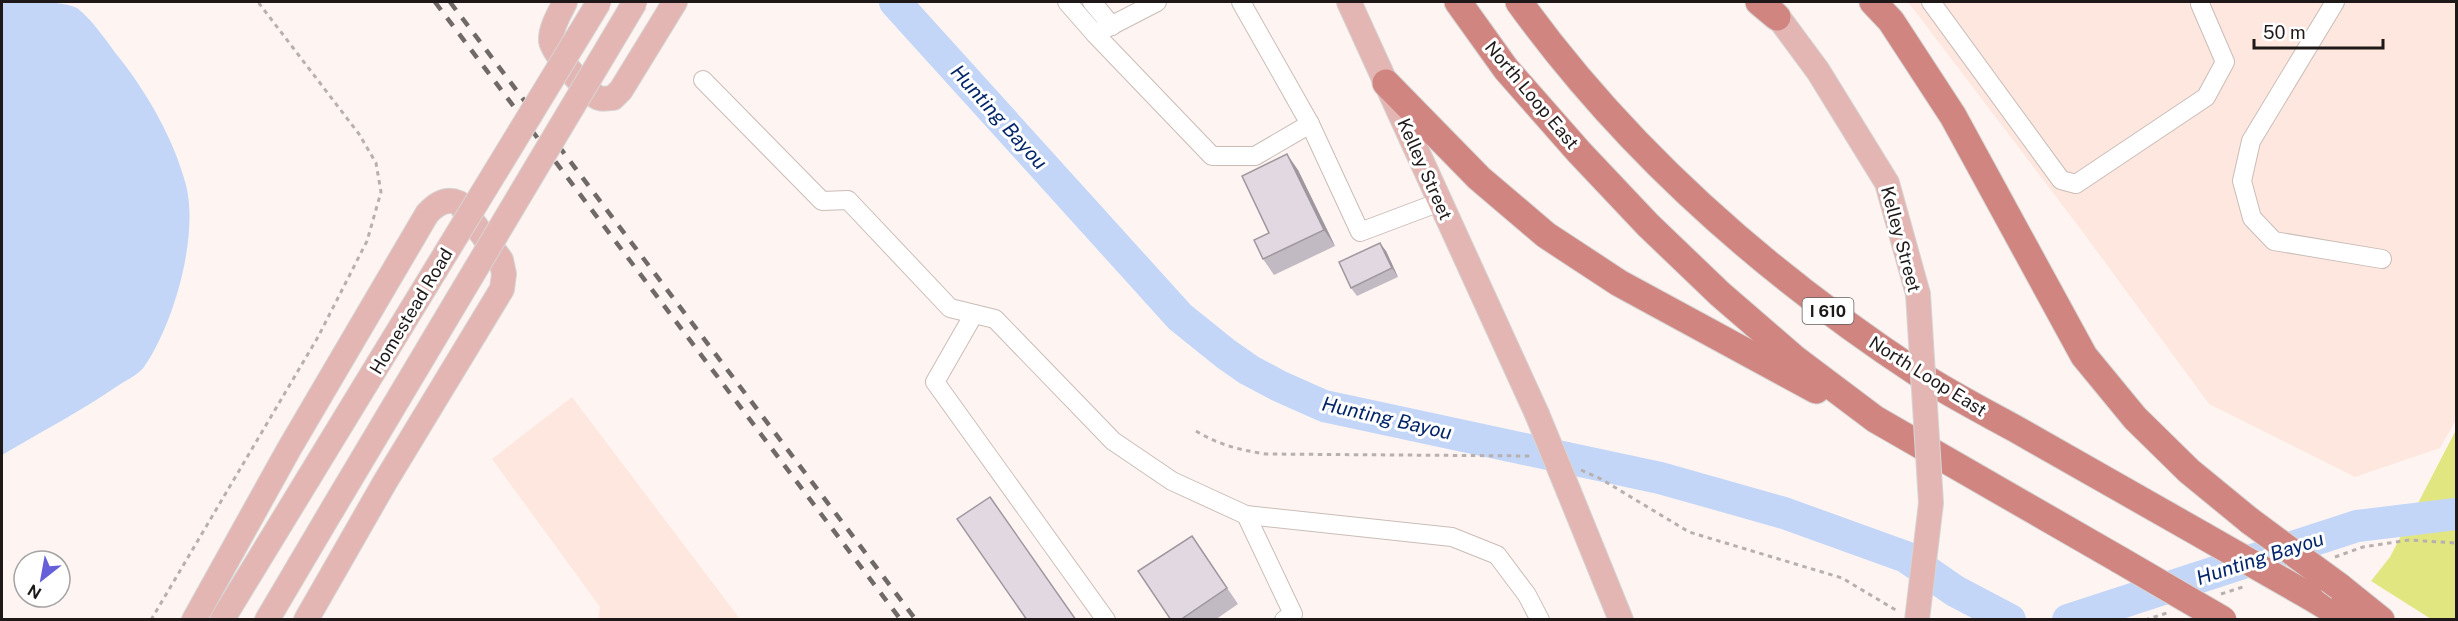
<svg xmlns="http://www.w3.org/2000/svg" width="2458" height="621" font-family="'Public Sans',sans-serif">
	<rect width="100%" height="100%" fill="#fef5f2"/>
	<g fill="#fee7df">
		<polygon points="1908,2 2456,2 2456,420 2440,448 2355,477 2209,404 2082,231"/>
		<polygon points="572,397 740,619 598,619 600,607 492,459"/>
	</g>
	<polygon fill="#e2e681" points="2456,430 2456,619 2431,619 2371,581 2390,557"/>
	<path fill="#c3d6f8" d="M2,2C22,2 61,0 77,8C93,20 109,45 121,60C149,96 174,140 186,185C199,236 174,324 144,367C139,374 127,380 119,385C81,411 41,432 2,455Z"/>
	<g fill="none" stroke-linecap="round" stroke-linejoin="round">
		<g stroke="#c3d6f8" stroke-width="32">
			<polyline points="895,2 1180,317 1226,354 1249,370 1279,386 1324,406 1660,478 1784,513 1906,557 1955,591 2010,620"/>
			<polyline points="2068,620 2357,526 2456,514"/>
		</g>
		<defs>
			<g id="minor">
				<polyline points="1067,2 1095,34 1212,156 1255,156 1310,124 1241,2"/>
				<polyline points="1092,2 1112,26"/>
				<polyline points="1931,2 2061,180 2076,184 2206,97 2225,62 2200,4 2201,2"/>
				<polyline points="2335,2 2251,141 2242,181 2252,218 2274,241 2382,259"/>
				<polyline points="1095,34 1157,2"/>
				<polyline points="703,80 822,201 848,200 950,308 995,319 1113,441 1172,481 1246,515 1452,537 1497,555 1527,595 1540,620"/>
				<polyline points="1310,124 1360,232 1440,202"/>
				<polyline points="974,314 935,382 1106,620"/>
				<polyline points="1246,515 1293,614 1284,620"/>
			</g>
			<g id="major">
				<path d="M565,2C560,13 550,28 551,41C553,53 588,94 599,98C603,100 608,98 613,98L621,90L675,2"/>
				<polyline points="1349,2 1537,414"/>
				<polyline points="1767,2 1818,71 1887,183 1918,294"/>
				<polyline points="1569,492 1621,620"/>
				<path d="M194,620L289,449L427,214C435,205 446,197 459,203L501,260L504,274L502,289L385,482L306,620"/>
				<polyline points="222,620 308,479"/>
				<polyline points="267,620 332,510"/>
			</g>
			<g id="highway">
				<polyline points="1458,2 1506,69 1579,152 1648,225 1720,294 1794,358 1875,419 2120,560"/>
				<path d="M1519,2C1626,150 1767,274 1919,374C1950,394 1983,411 2014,428C2077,464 2141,500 2204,536"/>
				<polyline points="1759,2 1777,17"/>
				<polyline points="1873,2 1891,21 1953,116 2084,356 2135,418 2189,471 2250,521"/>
				<polyline points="1386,83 1479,178 1546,235 1619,283 1816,390"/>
				<polyline points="2340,587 2381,620"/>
				<polyline points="2309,596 2349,620"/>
			</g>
		</defs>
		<use href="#minor" stroke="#cabcb7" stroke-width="20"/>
		<use href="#major" stroke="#d6d6d5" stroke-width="26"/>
		<use href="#highway" stroke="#d6d6d5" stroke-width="29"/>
		<g stroke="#b8b0ae" stroke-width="3" stroke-dasharray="4.5 4.5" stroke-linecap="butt">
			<path d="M1196,431C1219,445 1240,450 1266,454L1532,456"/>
			<polyline points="1581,470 1601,479 1689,532 1842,578 1899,612"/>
			<polyline points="2335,557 2363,547 2409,540 2456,543"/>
			<polyline points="2221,594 2246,586"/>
			<polyline points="151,620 318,337 367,241 381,192 376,163 359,134 258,2"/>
			<polyline points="2145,620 2167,613"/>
		</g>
		<use href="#minor" stroke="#fff" stroke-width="18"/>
		<use href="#major" stroke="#e3b6b3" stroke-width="24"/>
		<use href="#highway" stroke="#d08580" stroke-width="27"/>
		<g stroke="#6f6967" stroke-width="4.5" stroke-dasharray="10 10" stroke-linecap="butt">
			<polyline points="435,2 901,620"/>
			<polyline points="450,2 916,620"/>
		</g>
		<defs>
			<g id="major-bridge">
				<polyline points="1537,414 1569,492"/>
				<polyline points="308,479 599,2"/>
				<polyline points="332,510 635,2"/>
				<polyline points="1917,620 1931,503 1918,294"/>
			</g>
			<g id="highway-bridge">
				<polyline points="2250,521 2340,587"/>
				<polyline points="2204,536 2309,596"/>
				<polyline points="2120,560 2223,620"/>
			</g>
		</defs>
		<use href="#major-bridge" stroke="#d6d6d5" stroke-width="26" stroke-linecap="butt"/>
		<use href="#highway-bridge" stroke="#d6d6d5" stroke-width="29" stroke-linecap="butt"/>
		<use href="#major-bridge" stroke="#e3b6b3" stroke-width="24"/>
		<use href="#highway-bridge" stroke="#d08580" stroke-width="27"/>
	</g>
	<g fill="#c2bac2">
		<polygon points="1298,170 1335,246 1274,275 1263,259 1269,233"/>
		<polygon points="1386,251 1398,277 1357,296 1351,288"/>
		<polygon points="1192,536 1238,604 1215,620 1171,620"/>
	</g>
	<g fill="#9e979e">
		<polygon points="1287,154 1298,170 1335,246 1324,230"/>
		<polygon points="1380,243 1386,251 1398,277 1392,268"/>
	</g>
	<g fill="#e2d8e2" stroke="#9e979e" stroke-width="1.5">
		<polygon points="1287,154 1324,230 1263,259 1254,240 1269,233 1242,176"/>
		<polygon points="1380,243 1392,268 1351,288 1339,262"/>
		<polygon points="990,497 1076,620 1027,620 957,519"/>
		<polygon points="1192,536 1227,588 1180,620 1171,620 1138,571"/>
	</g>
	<g text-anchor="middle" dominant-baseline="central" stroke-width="6" stroke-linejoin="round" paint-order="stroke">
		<rect fill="#fff" stroke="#625e5d" stroke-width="1.5" x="1802.5" y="298" width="51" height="26" rx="4.5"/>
		<g font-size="16" font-weight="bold" fill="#1e1918">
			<text x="1828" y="311">I 610</text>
		</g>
		<g font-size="18" fill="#1e1918" stroke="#fff">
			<text transform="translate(1532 95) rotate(50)">North Loop East</text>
			<text transform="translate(1425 169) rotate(66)">Kelley Street</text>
			<text transform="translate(1901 239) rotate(75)">Kelley Street</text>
			<text transform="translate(411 311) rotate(-59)">Homestead Road</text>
			<text transform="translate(1928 376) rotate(32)">North Loop East</text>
		</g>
		<g font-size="20" font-style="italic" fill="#03256a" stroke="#fff">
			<text transform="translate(999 117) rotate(48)">Hunting Bayou</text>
			<text transform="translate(1387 418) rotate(13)">Hunting Bayou</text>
			<text transform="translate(2260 558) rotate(-18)">Hunting Bayou</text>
		</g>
	</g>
	<rect width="2458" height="621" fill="none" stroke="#1e1918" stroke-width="6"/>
	<g transform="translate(42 579) rotate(211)"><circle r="28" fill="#ffffff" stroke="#a5a3a3" stroke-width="1.5"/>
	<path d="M0-4.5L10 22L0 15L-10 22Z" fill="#6560d9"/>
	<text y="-9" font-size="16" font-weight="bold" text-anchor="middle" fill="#1e1918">N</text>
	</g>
	<path d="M2254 39v9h129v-9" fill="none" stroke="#1e1918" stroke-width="3"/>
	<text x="2263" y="39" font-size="18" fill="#1e1918" stroke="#ffffff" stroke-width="4.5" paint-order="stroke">50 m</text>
</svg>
